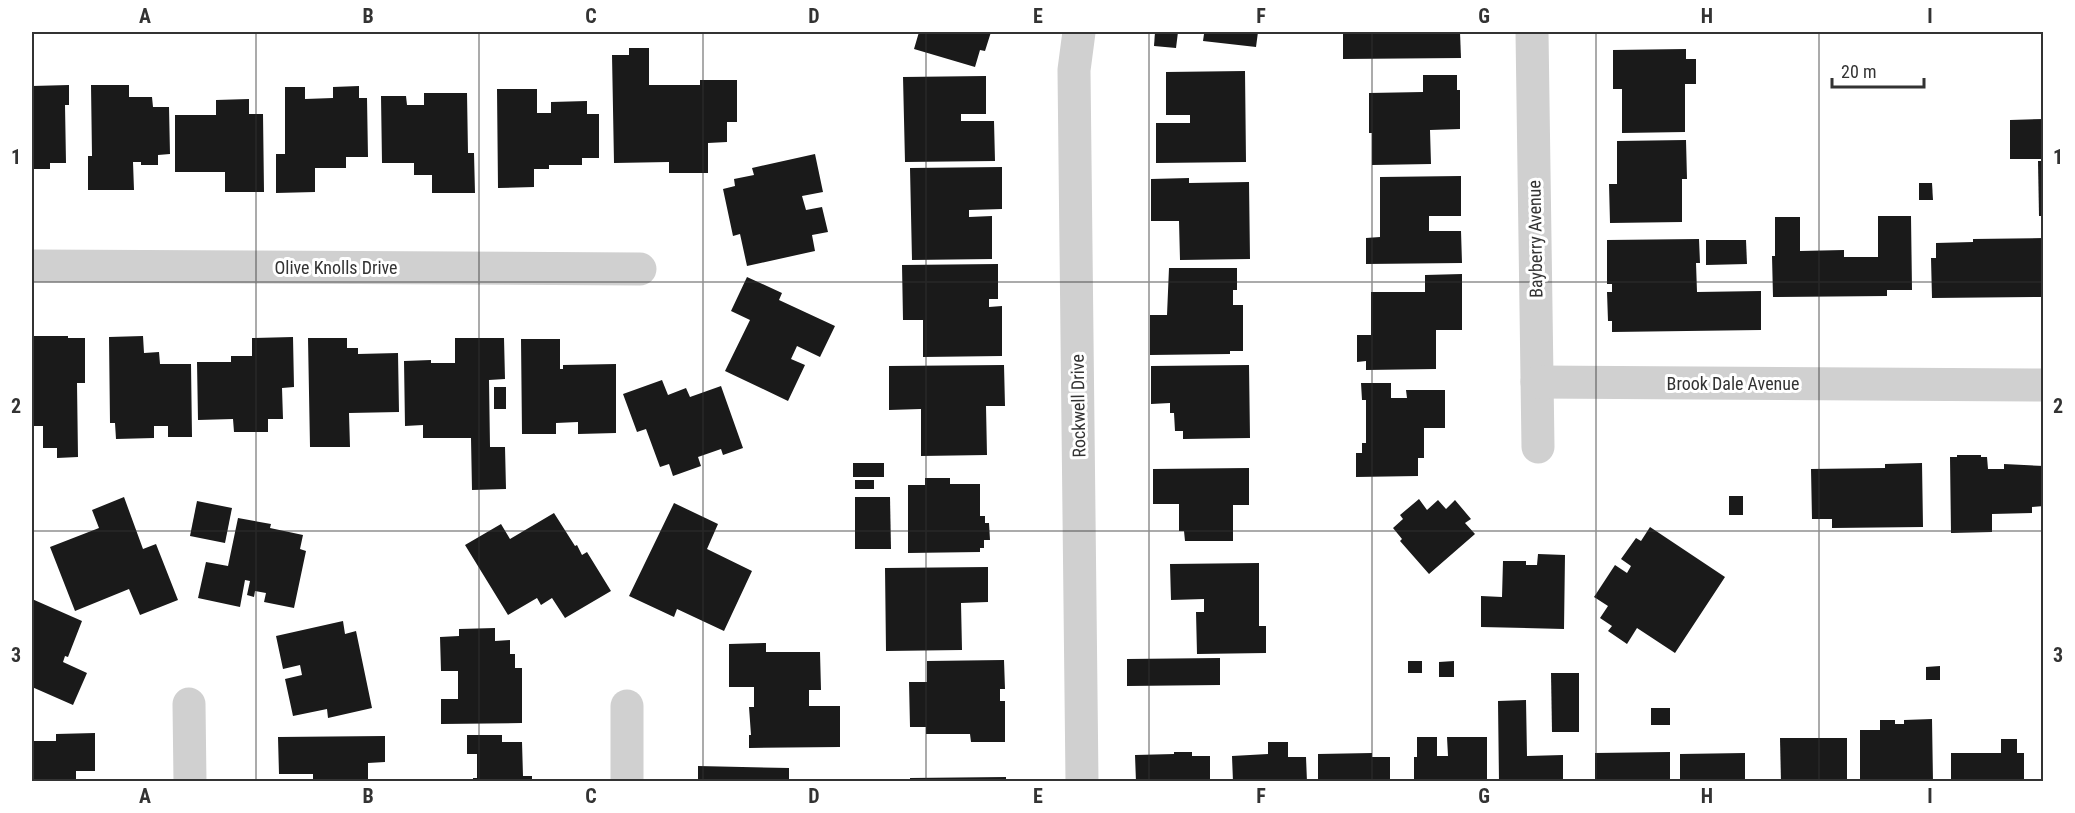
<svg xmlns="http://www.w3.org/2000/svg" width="2075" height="813" font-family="'Roboto Condensed',sans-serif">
	<rect width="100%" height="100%" fill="#fff"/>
	<g fill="#1a1a1a">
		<polygon points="919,32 991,32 985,51 980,50 975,67 914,49"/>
		<polygon points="1155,32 1178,32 1176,48 1154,46"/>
		<polygon points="1195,32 1258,32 1256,47 1203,41 1204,34 1195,33"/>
		<polygon points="1343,32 1460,32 1461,58 1343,59"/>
		<polygon points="629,48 649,48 649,85 700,85 700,80 737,80 737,122 727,122 727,142 708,143 708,173 669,173 669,162 614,163 612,55 629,55"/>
		<polygon points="1686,49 1686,59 1696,59 1696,84 1685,84 1685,132 1622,133 1622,89 1613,89 1613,50"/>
		<polygon points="1245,71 1246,162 1156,163 1156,123 1190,123 1190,115 1166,115 1166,72"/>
		<polygon points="1423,75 1457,75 1457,90 1460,90 1460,129 1430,130 1431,164 1372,165 1372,133 1369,133 1369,93 1423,92"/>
		<polygon points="986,76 986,114 961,114 961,121 994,121 995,161 905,162 903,77"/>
		<polygon points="69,85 69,105 65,105 66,163 50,163 50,169 32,169 32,86"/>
		<polygon points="91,85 129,85 129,97 152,97 153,107 169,107 170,154 158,155 158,165 141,165 141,162 133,162 134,190 88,190 88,156 92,156"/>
		<polygon points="359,86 359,98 367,98 368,157 346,157 346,168 315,168 315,192 276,193 276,154 285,154 285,87 305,87 305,99 333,98 333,87"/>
		<polygon points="497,89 537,89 537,113 551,113 551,102 587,101 587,114 599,114 599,158 582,158 582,165 549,165 549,169 534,169 534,187 498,188"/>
		<polygon points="424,93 467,93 468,153 474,153 475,193 432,193 432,175 414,175 414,163 382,163 381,96 406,96 407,105 424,105"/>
		<polygon points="249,99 249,114 263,114 264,192 225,192 225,172 175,172 175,115 216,115 216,100"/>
		<polygon points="2044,119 2044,159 2010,159 2010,120"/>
		<polygon points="1686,140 1687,179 1682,179 1682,222 1610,223 1609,184 1617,184 1617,141"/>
		<polygon points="815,154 823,192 802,196 806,210 822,207 828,232 812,235 815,251 747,266 740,234 733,236 723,189 735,186 734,179 754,175 752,168"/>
		<polygon points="2038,161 2044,161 2044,216 2039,216"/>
		<polygon points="1002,167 1002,209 969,210 969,217 992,216 992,259 912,260 910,168"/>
		<polygon points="1461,176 1461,216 1429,216 1429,231 1461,231 1462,263 1366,264 1366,238 1380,237 1380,177"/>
		<polygon points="1189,178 1189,183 1249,182 1250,259 1180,260 1179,221 1151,221 1151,179"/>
		<polygon points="1919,183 1932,183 1933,200 1919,200"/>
		<polygon points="1878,216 1911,216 1912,290 1887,290 1887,296 1773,297 1772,256 1775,256 1775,217 1800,217 1800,251 1844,250 1844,257 1878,257"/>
		<polygon points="2044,238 2044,297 1932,298 1931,258 1936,258 1936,243 1973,242 1973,239"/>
		<polygon points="1699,239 1700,263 1696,263 1697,292 1761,291 1761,330 1612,332 1612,321 1608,321 1607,292 1612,292 1612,284 1607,284 1607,240"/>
		<polygon points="1706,240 1746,240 1747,264 1706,265"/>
		<polygon points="998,264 998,299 989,299 989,307 1002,306 1002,356 923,357 923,320 903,320 902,265"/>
		<polygon points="1169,268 1237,268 1237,290 1233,290 1233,305 1243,305 1243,351 1230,351 1230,354 1150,355 1150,315 1167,315"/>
		<polygon points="1462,274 1462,330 1436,330 1436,369 1366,370 1366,361 1357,362 1357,335 1371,335 1371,292 1425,292 1425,275"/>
		<polygon points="747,277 782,293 779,300 835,326 820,357 797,346 791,359 805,365 788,401 725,371 750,320 731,311"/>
		<polygon points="32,336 68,336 68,338 85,338 85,383 77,383 78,457 57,458 57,448 43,448 43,426 32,426"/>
		<polygon points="143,336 144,353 159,352 160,364 191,364 192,437 168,437 168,426 154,426 154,438 116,439 115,423 110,423 109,337"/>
		<polygon points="293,337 294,387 282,388 283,419 268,419 268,432 234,432 233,419 198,420 197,362 231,362 231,356 252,356 252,338"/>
		<polygon points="308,338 347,338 347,348 358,348 358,354 398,353 399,412 349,413 350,447 310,447"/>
		<polygon points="455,338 504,338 505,379 489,380 490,447 505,447 506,489 472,490 471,438 423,438 423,425 405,426 404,361 431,360 431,363 455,363"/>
		<polygon points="521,339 560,339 560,369 563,369 563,365 616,364 616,433 578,434 578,422 556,423 556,434 522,434"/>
		<polygon points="1004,365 1005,406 986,406 987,455 921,456 921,409 889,410 889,366"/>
		<polygon points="1249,365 1250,438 1183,439 1183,431 1175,431 1174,413 1170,413 1170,403 1151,404 1151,366"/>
		<polygon points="662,380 668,395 686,388 690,397 721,386 743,448 723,455 721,449 698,457 701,466 673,476 669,464 660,467 646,429 637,432 623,394"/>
		<polygon points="1361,383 1391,383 1391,398 1407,398 1406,390 1445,390 1445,428 1424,428 1424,458 1418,458 1418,476 1356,477 1356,453 1362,453 1362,443 1366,443 1366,400 1362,400"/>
		<rect x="494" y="387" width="12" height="22"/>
		<polygon points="1957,455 1981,455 1981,457 1987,457 1988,469 2004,469 2004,464 2044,466 2044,506 2032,507 2032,513 1992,514 1992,532 1951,533 1950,457 1957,457"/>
		<rect x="853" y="463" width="31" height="14"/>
		<polygon points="1922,463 1923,527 1832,528 1832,519 1812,519 1811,469 1885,468 1885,464"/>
		<polygon points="1249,468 1249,505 1233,505 1233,541 1185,541 1184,531 1179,531 1179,504 1153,504 1153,469"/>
		<polygon points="925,478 950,478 950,484 980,484 980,516 985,516 985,523 989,523 990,540 984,540 984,548 980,548 980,552 908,553 908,485 925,485"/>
		<rect x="855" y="480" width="19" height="9"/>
		<rect x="1729" y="496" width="14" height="19"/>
		<polygon points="124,497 143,549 156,544 178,600 140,615 129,589 75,611 50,547 99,528 92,510"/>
		<polygon points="855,497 890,497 891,549 855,549"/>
		<polygon points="1419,499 1427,510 1438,500 1446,509 1455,500 1471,519 1465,523 1475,534 1429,574 1400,541 1402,539 1393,528 1403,519 1400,515"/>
		<polygon points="197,501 232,508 225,543 190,536"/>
		<polygon points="674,503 718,524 707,549 752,571 724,631 677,609 674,617 629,596"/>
		<polygon points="554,513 575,546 577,545 582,555 587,552 611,591 565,618 552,598 541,605 537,598 508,615 465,545 501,524 510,539"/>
		<polygon points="238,518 271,524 270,528 303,535 300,549 306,551 294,608 264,602 266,593 255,591 254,597 247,595 250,581 245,580 240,607 198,598 206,562 228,566"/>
		<polygon points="1650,527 1725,577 1675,653 1637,628 1627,644 1608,631 1612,626 1600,618 1608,606 1594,597 1615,565 1627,573 1631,566 1621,559 1636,538 1641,541"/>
		<polygon points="1538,554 1565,555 1564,629 1481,627 1481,596 1502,597 1503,561 1526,561 1526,565 1537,565"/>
		<polygon points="1259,563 1259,626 1266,626 1266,653 1197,654 1196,612 1204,612 1204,599 1171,600 1170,564"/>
		<polygon points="988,567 988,602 961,603 962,650 886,651 885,568"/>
		<polygon points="32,599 82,621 68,657 65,656 63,662 87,673 73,705 32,687"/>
		<polygon points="343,621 345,634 356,631 372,708 328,718 327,709 293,716 285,679 302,675 300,665 283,669 276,636"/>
		<polygon points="495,628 495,641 510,640 510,654 515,654 515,668 522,668 522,723 441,724 441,699 458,699 458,671 441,671 440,637 459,636 459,629"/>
		<polygon points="766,643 766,652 820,652 821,690 809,690 809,706 840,706 840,747 749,748 749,735 751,735 749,707 754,707 754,687 729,687 729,644"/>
		<polygon points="1220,658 1220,685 1127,686 1127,659"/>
		<polygon points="1004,660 1005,689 1000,689 1000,701 1005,701 1005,742 971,742 970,734 926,734 926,727 910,727 909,682 927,682 927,661"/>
		<rect x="1408" y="661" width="14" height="12"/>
		<polygon points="1454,661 1454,677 1439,677 1439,662"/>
		<polygon points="1940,666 1940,680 1926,680 1926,667"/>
		<polygon points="1551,673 1579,673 1579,732 1552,732"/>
		<polygon points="1526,700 1527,756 1563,755 1563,782 1499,782 1498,701"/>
		<rect x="1651" y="708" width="19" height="17"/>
		<polygon points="1932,719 1933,782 1860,782 1860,730 1880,730 1880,720 1895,720 1895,724 1904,724 1904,720"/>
		<polygon points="95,733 95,771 76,771 76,782 32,782 32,741 56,741 56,734"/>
		<polygon points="467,735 502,735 502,742 522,742 523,776 532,776 532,782 473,782 473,778 477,778 477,754 467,754"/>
		<polygon points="385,736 385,762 368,763 368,782 313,782 313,774 279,774 278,737"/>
		<polygon points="1417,737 1437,737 1437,756 1448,756 1447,737 1487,737 1487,782 1414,782 1414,757 1417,757"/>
		<polygon points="1780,738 1847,738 1847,782 1781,782"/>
		<polygon points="2001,739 2017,739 2017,753 2024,753 2024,782 1951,782 1951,753 2001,753"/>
		<polygon points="1268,742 1288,742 1288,757 1306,757 1307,782 1233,782 1232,756 1268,754"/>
		<polygon points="1174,752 1192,752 1192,756 1210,756 1210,782 1136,782 1135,755 1174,754"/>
		<polygon points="1670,752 1670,782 1595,782 1595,753"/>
		<polygon points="1372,753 1372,757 1390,757 1390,782 1318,782 1318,754"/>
		<polygon points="1745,753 1745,782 1680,782 1680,754"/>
		<polygon points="698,766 789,768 789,782 698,782"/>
		<polygon points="1006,777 1006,782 910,782 910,778"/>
	</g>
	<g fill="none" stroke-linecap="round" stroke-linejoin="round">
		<g stroke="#d0d0d0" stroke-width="33">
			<polyline points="1079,32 1074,70 1082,782"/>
			<polyline points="1532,32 1538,447"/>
			<polyline points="32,266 640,269"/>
			<polyline points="1537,382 2044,385"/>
			<polyline points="189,704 190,782"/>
			<polyline points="627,706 627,782"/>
		</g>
	</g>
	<path fill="none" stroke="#333" stroke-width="1.5" stroke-opacity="0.55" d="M256,32V782M479,32V782M703,32V782M926,32V782M1149,32V782M1372,32V782M1596,32V782M1819,32V782M32,282H2044M32,531H2044"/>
	<g text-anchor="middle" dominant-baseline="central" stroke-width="6" stroke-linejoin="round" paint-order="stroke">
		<g font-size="18" fill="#333" stroke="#fff">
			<text transform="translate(1535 239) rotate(-91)">Bayberry Avenue</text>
			<text x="336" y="267">Olive Knolls Drive</text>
			<text x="1733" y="383">Brook Dale Avenue</text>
			<text transform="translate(1078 406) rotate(-91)">Rockwell Drive</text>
		</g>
	</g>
	<rect width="2075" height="813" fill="none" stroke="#ffffff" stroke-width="66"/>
	<path d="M1832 78v9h92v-9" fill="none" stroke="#333333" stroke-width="3"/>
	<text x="1841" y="78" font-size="18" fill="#333333" stroke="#ffffff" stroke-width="4.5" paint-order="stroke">20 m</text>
	<rect x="33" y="33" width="2009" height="747" fill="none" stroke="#333" stroke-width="2"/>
	<g font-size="20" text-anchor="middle" font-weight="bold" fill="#333">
		<text x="145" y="23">A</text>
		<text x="368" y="23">B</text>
		<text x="591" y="23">C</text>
		<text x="814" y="23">D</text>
		<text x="1038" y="23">E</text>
		<text x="1261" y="23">F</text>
		<text x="1484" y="23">G</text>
		<text x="1707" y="23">H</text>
		<text x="1930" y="23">I</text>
		<text x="16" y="164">1</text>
		<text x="2058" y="164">1</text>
		<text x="16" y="413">2</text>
		<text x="2058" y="413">2</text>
		<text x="16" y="662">3</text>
		<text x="2058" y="662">3</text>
		<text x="145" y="803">A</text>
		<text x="368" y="803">B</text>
		<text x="591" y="803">C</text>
		<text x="814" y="803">D</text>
		<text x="1038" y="803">E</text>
		<text x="1261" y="803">F</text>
		<text x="1484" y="803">G</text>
		<text x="1707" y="803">H</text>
		<text x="1930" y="803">I</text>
	</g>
</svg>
